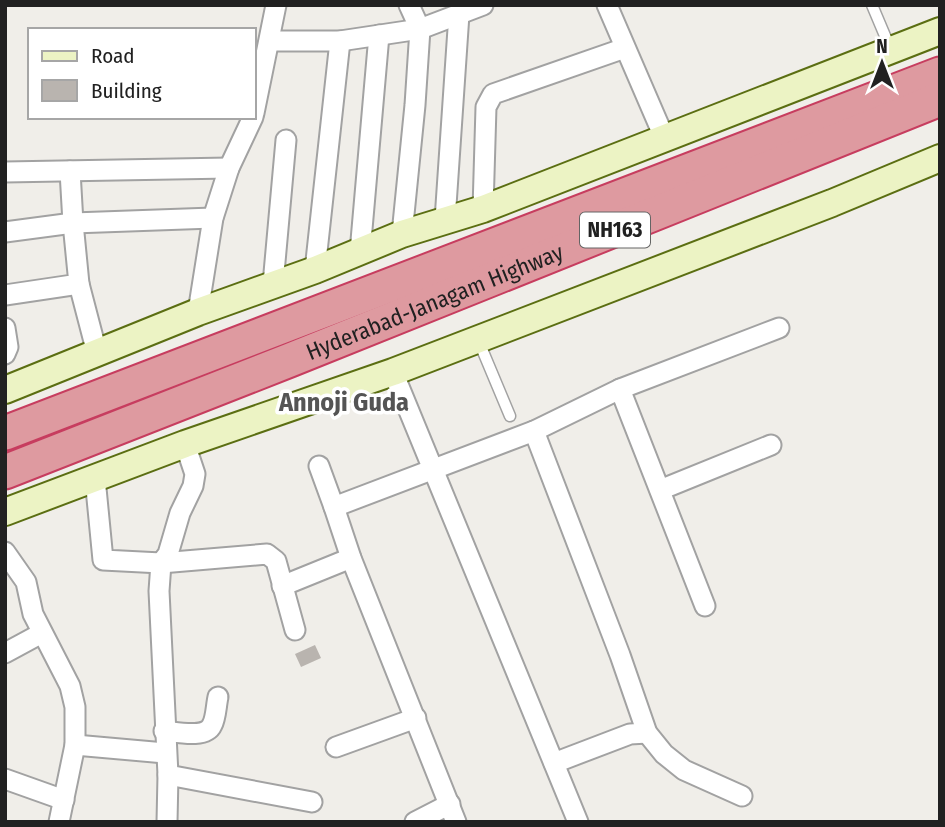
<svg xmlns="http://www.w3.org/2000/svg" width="945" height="827" font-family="'Fira Sans Condensed',sans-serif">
	<rect width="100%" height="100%" fill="#f0eee9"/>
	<polygon fill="#b9b4af" points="315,645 321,658 301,667 295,654"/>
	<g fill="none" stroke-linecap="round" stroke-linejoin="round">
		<defs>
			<g id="lane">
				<polyline points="872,5 891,50"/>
				<polyline points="479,342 510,416"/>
			</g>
			<g id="street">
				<polyline points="607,5 664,137"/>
				<polyline points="270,41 340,41 420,29 483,5"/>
				<polyline points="254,113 276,5"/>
				<polyline points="5,172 229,168"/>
				<polyline points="483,209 486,107 493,94 625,48"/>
				<polyline points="445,220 459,14"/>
				<polyline points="5,232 73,223 213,218"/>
				<polyline points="402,234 415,105 420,29 409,5"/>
				<polyline points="360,252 379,35"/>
				<polyline points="315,270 340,41"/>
				<polyline points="79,284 97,353"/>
				<polyline points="273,284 286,140"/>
				<polyline points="5,295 79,284 73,223 70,171"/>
				<polyline points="198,312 213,218 229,168 253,117"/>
				<polyline points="5,328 8,347 5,354"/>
				<polyline points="393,372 578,822"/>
				<polyline points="620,389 705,606"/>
				<polyline points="534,431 620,655 647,733 664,754 684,770 742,796"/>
				<polyline points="319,466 334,507"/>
				<polyline points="95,478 103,560 161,563 267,554 276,561 295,630"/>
				<polyline points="660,490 771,445"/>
				<polyline points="5,552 26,582 33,614 70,686 75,707 75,745 59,822"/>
				<polyline points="282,586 351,558"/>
				<polyline points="5,653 42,633"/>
				<path d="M164,731C176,732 206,739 212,725C216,718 216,706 218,697"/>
				<polyline points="75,745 165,753"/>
				<polyline points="336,747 416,718"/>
				<polyline points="554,763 630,734 647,733"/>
				<polyline points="168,775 312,802"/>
				<polyline points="5,779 64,800"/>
				<polyline points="167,822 168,775 159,591 161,563 168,554 180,513 193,486 195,474 185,444"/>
				<polyline points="415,822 450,804"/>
				<polyline points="456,822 351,558 334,507 534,431 620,389 779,328"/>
			</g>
			<g id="secondary">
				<polyline points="5,390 198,312 315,270 402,234 483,209 940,31"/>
				<polyline points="5,512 185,444 393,372 832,203 940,158"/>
			</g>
			<g id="highway">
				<polyline points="5,433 940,74"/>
				<path id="s1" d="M5,472L290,360L940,99"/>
			</g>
		</defs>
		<use href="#lane" stroke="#a2a2a2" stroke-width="13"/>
		<use href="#street" stroke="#a2a2a2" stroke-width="23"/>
		<use href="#secondary" stroke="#5b6e12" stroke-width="30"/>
		<use href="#highway" stroke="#c73d5f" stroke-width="37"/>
		<use href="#lane" stroke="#fff" stroke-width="10"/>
		<use href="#street" stroke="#fff" stroke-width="19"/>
		<use href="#secondary" stroke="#ecf3c4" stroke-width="26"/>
		<use href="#highway" stroke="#de9aa0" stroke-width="33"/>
	</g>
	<g text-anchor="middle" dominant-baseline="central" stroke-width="7" stroke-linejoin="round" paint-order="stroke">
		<rect fill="#fff" stroke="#646464" stroke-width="2" x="580" y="212.5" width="70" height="35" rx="5"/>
		<g font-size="21" font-weight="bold" fill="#212121">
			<text x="615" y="230">NH163</text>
		</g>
		<g font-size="23" fill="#212121" stroke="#fff">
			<text stroke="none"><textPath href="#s1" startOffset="462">Hyderabad-Janagam Highway</textPath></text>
		</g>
		<g font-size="26" font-weight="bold" fill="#545454" stroke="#fff">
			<text x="344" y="402">Annoji Guda</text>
		</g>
	</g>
	<rect width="945" height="827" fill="none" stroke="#212121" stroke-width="14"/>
	<rect x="28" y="28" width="228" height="91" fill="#ffffff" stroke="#a6a6a6" stroke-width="2"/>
	<rect x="42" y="51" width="35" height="10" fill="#ecf3c4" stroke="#a6a6a6" stroke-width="2"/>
	<text x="91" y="63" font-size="21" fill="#212121">Road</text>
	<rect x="42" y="80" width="35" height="21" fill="#b9b4af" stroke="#a6a6a6" stroke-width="2"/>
	<text x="91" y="98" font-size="21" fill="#212121">Building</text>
	<g transform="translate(882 63)" stroke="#ffffff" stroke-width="5" paint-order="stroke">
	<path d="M0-5L12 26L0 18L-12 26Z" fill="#212121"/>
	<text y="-10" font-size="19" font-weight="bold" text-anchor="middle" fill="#212121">N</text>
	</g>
</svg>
